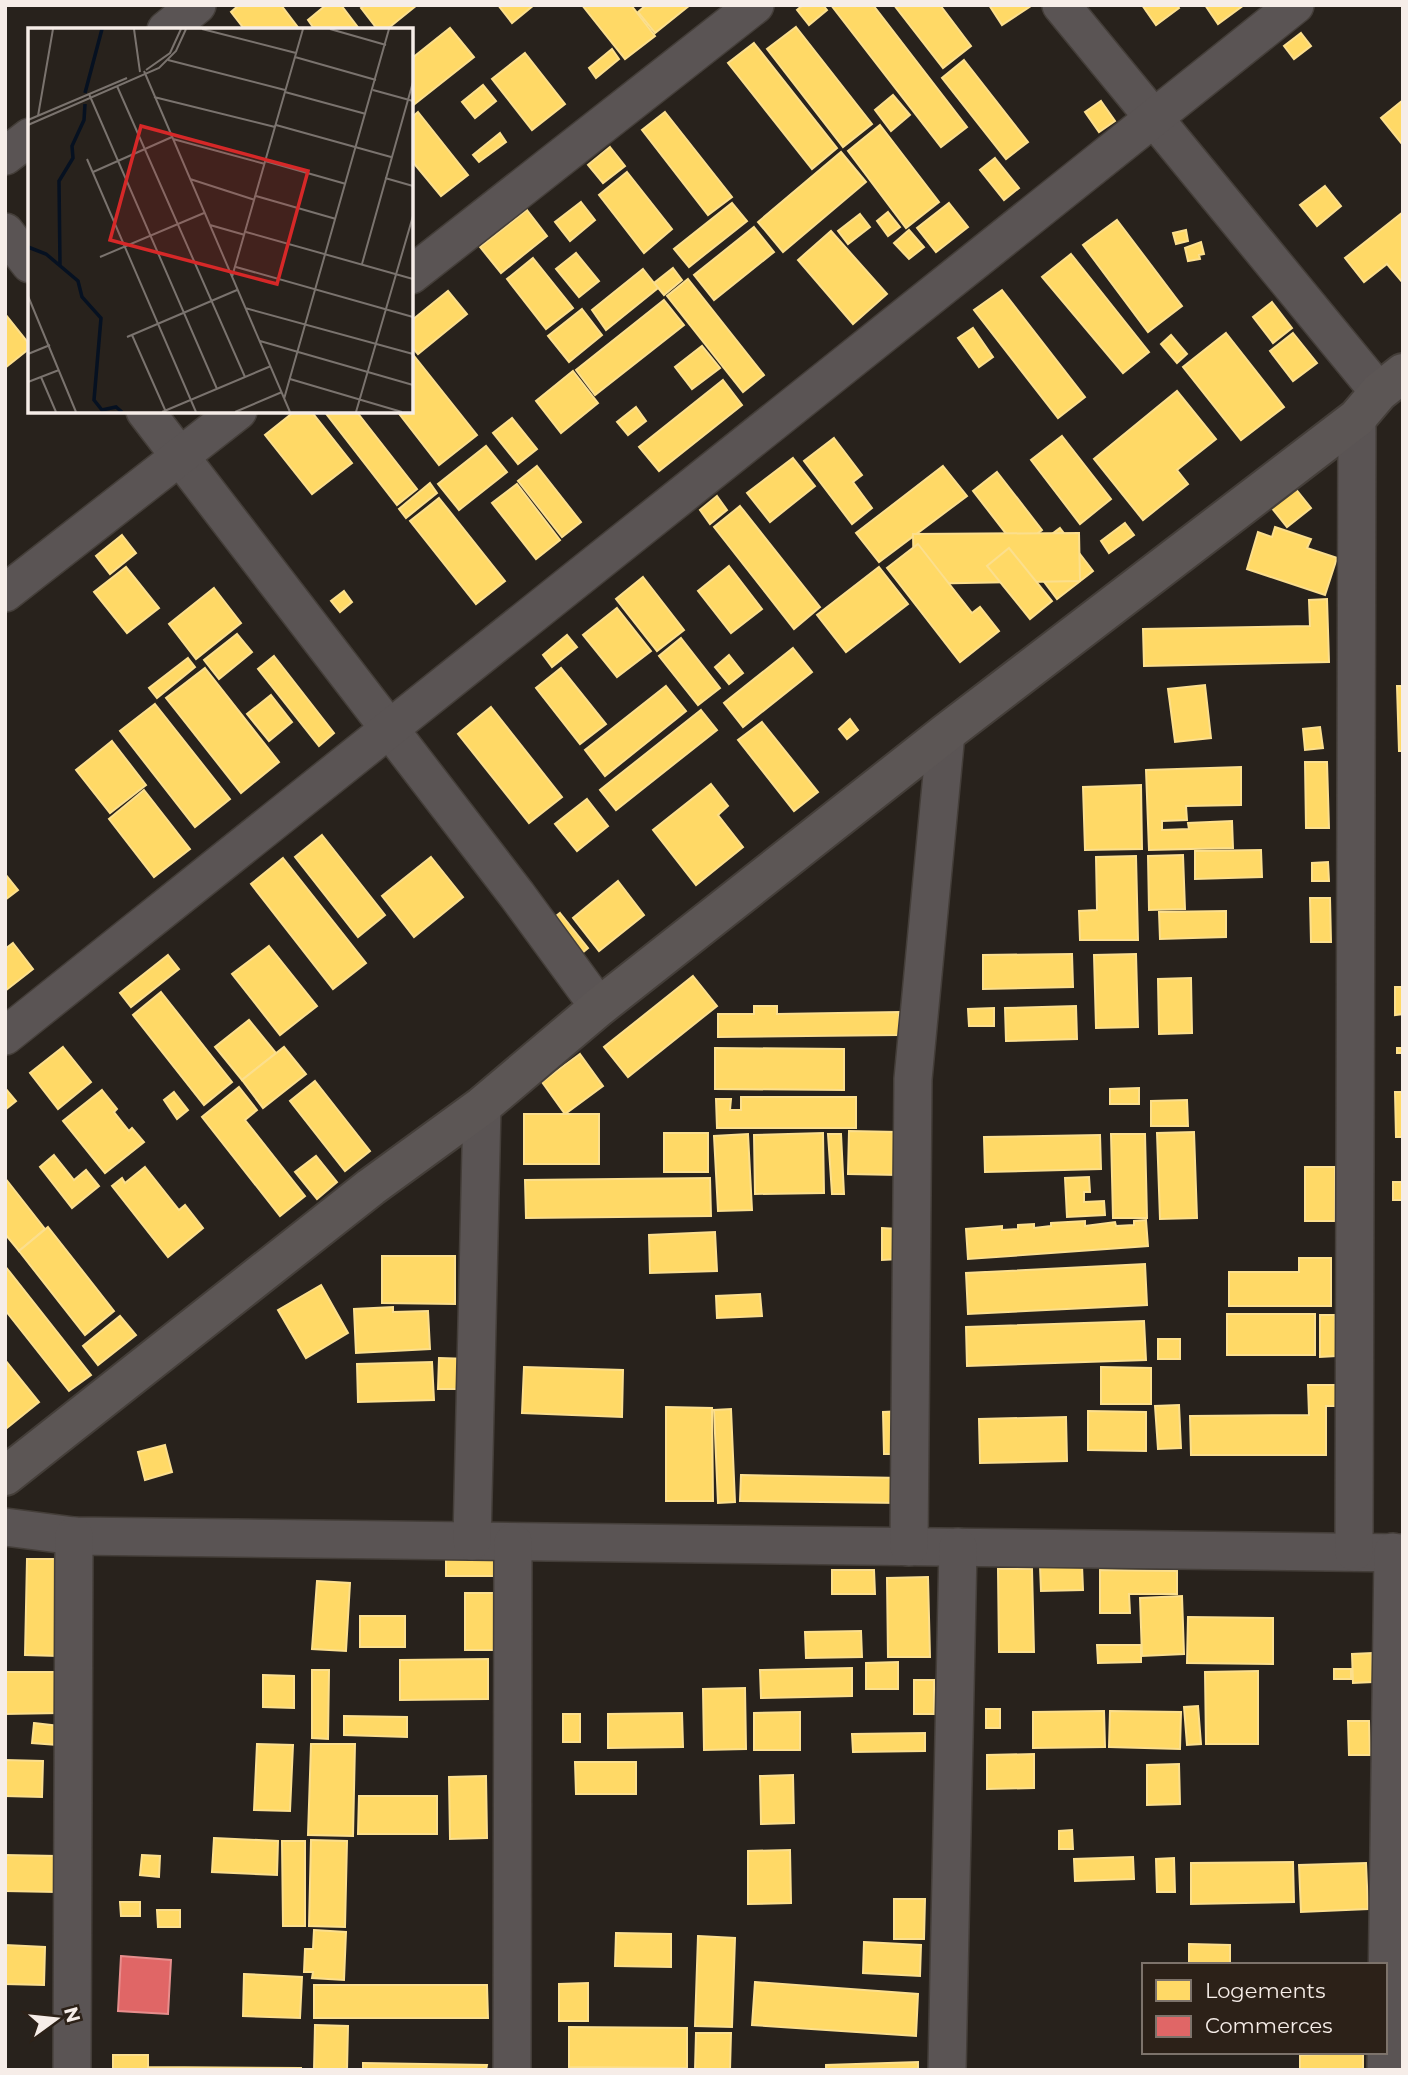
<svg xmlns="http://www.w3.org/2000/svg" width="1408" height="2075" font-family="Montserrat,sans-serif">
	<rect width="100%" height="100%" fill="#28221c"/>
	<g fill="#ffd966" stroke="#fcdf8d" stroke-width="2">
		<polygon points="239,5 281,5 300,30 245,30 231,12"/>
		<polygon points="326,5 341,5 360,30 315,30 308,20"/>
		<polygon points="365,5 417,5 386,30 378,30 361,8"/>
		<polygon points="498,5 534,5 512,23"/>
		<polygon points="582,5 631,5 655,36 625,59"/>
		<polygon points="646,5 690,5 655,33 638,12"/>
		<polygon points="803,5 823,5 827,10 809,25 797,10"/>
		<polygon points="831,5 873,5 967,127 941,147"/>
		<polygon points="894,5 940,5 971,46 943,68"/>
		<polygon points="989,5 1031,5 1031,6 1002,25"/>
		<polygon points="1142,5 1177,5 1179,8 1156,25"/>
		<polygon points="1205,5 1244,5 1218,24"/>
		<polygon points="796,27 872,124 843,147 767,49"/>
		<polygon points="450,28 474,57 411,107 411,59"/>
		<polygon points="1301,33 1311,46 1294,59 1284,46"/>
		<polygon points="754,43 837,148 812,169 728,63"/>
		<polygon points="612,49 619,59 596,78 589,68"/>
		<polygon points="525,53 565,104 532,130 492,79"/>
		<polygon points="964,60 1028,142 1006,159 942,78"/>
		<polygon points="483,85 496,101 475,118 462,102"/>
		<polygon points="893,95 910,115 891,131 875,110"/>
		<polygon points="1403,100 1403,144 1402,144 1381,118"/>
		<polygon points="1101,101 1115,121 1099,132 1085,112"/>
		<polygon points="418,112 468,175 441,196 411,160 411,118"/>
		<polygon points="665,112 732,197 708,215 642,130"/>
		<polygon points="880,125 939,202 906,228 848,151"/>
		<polygon points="500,133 506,142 479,162 473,155"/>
		<polygon points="610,147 625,166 603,183 588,165"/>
		<polygon points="841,152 866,182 783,252 758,222"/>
		<polygon points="995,158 1019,188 1004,200 980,170"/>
		<polygon points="627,172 672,229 644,253 599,195"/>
		<polygon points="1325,186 1341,206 1317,226 1300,205"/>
		<polygon points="581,202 595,220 570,241 555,222"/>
		<polygon points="732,203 747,221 689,267 674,249"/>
		<polygon points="949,203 968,227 936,252 917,228"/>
		<polygon points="527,210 547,236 501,273 480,247"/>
		<polygon points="888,212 900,227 888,236 877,221"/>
		<polygon points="1403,212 1403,283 1387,264 1364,282 1345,258"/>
		<polygon points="860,214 870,227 848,244 838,231"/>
		<polygon points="1117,220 1182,306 1148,332 1083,245"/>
		<polygon points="754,227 774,252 714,300 694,275"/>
		<polygon points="909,230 924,247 909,259 894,243"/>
		<polygon points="1186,230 1188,241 1176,244 1173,233"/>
		<polygon points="831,231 887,294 853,324 798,260"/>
		<polygon points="1201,242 1204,254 1199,255 1200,259 1188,261 1185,248"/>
		<polygon points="576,253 599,281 579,297 556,269"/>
		<polygon points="1071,254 1149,352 1123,373 1042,277"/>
		<polygon points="533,258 573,308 546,329 507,279"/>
		<polygon points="673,268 682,280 664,295 654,283"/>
		<polygon points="643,269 658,288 606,330 592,310"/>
		<polygon points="688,279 764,375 743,392 667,296"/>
		<polygon points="1002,290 1085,397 1058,418 974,310"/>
		<polygon points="448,291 467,314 418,354 411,346 411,321"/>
		<polygon points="664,300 684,325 595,395 576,370"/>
		<polygon points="1272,302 1292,328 1273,343 1253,317"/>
		<polygon points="582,309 602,335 569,362 548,336"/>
		<polygon points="5,314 30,345 30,348 5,368"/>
		<polygon points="973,328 993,357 979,367 958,338"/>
		<polygon points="1226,333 1284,407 1241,440 1183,367"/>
		<polygon points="1293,333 1317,363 1293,381 1270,351"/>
		<polygon points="1171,335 1187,354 1177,363 1161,344"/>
		<polygon points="702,346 720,368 692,389 675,367"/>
		<polygon points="411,352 477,435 439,465 397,411 411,411"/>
		<polygon points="573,371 598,403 561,433 536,401"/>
		<polygon points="723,380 742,405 659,471 639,447"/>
		<polygon points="1177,391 1216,439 1177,470 1188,484 1143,520 1094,459"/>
		<polygon points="636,407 646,421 628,435 617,422"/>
		<polygon points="295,411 311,411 352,463 312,494 265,435"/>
		<polygon points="324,411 356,411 417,489 397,505"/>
		<polygon points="512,418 537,449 518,464 493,433"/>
		<polygon points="1062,436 1111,499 1080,524 1031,460"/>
		<polygon points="834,438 862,475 853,482 872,508 852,524 804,461"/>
		<polygon points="486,446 507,472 459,510 438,484"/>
		<polygon points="793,458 815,486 770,522 747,493"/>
		<polygon points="537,466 581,522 562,537 518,481"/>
		<polygon points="943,466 967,496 879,562 856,533"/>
		<polygon points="997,472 1042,530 1018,549 973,491"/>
		<polygon points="430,483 437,493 406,518 399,509"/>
		<polygon points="517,484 560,540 536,559 492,503"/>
		<polygon points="1295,488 1311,508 1287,527 1271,507"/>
		<polygon points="717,496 727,510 710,524 700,510"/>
		<polygon points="439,498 505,581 476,604 410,521"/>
		<polygon points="740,506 820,607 794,629 714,527"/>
		<polygon points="1125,523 1134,535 1109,553 1101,541"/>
		<polygon points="1275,527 1311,539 1307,548 1337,558 1325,595 1247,569 1258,532 1272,537"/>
		<polygon points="1060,528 1093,571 1057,599 1024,555"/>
		<polygon points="1079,533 1080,581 914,584 913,534"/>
		<polygon points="122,535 136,553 110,574 96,556"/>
		<polygon points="918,544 972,613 980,607 999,631 960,662 887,568"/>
		<polygon points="1009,548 1052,601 1030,619 987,566"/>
		<polygon points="729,566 762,609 731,633 698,591"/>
		<polygon points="126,567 159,608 127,633 94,592"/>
		<polygon points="879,567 908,604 846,652 817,615"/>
		<polygon points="643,577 684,630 657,651 616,599"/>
		<polygon points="214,588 241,623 196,659 169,624"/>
		<polygon points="344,591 352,602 340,612 331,601"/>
		<polygon points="1327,599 1329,662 1144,666 1143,629 1310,626 1309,600"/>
		<polygon points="617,608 651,651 617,677 583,635"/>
		<polygon points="237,634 252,652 219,679 204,660"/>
		<polygon points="567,635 577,647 552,667 543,655"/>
		<polygon points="681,638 720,688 698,705 659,656"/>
		<polygon points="793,648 812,672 743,727 724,703"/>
		<polygon points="729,655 743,673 729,684 715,667"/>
		<polygon points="274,656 334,733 319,746 258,669"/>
		<polygon points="188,658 195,667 157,698 149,688"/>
		<polygon points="205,668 279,762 241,793 166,698"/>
		<polygon points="561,668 606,724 580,744 536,688"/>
		<polygon points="1205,685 1211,738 1175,742 1168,689"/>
		<polygon points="666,686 686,711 605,776 585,750"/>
		<polygon points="1397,686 1403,686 1403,751 1399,751"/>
		<polygon points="271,695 292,722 269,741 247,714"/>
		<polygon points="155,704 230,799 195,827 120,731"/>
		<polygon points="491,707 562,797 529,823 458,734"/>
		<polygon points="701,710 717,730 616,810 600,790"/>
		<polygon points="850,719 858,730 847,739 839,729"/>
		<polygon points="762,722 818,792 794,811 738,740"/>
		<polygon points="1320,727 1323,748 1305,750 1303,729"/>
		<polygon points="112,741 146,785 110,813 76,770"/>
		<polygon points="1305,762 1327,762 1329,828 1306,828"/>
		<polygon points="1241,767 1241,805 1186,806 1187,820 1162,821 1162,830 1189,829 1188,823 1232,821 1233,848 1149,850 1146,770"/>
		<polygon points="711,784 728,806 718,815 743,847 696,885 653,830"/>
		<polygon points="1141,785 1142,849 1085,850 1083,787"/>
		<polygon points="144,790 190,849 154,877 109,819"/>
		<polygon points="587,799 608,826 577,851 555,824"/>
		<polygon points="322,835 385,915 358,937 295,857"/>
		<polygon points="1261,850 1262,877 1195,879 1195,851"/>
		<polygon points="1183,855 1185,909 1149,910 1148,856"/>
		<polygon points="1136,856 1138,940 1080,940 1079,911 1097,910 1096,857"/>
		<polygon points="431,857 463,897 414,937 382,896"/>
		<polygon points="283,858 366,963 333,989 251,884"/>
		<polygon points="1328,862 1329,881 1312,881 1312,863"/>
		<polygon points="5,874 18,890 5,900"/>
		<polygon points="618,881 644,915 599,951 573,918"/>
		<polygon points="1310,898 1330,898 1331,942 1311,942"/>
		<polygon points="1226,911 1226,937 1160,939 1159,912"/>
		<polygon points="560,913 588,948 570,963 542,927"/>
		<polygon points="13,943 33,969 5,991 5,949"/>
		<polygon points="269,946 317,1006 280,1035 232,974"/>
		<polygon points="1072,954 1073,987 983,989 983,955"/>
		<polygon points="1136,954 1138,1027 1096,1028 1094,955"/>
		<polygon points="168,955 179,969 131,1007 120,993"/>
		<polygon points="693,976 717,1006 628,1077 604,1047"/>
		<polygon points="1191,978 1192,1033 1159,1034 1158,979"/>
		<polygon points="1395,987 1403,987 1403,1014 1395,1015"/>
		<polygon points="161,992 232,1082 204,1105 133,1015"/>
		<polygon points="754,1006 777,1006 777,1014 899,1012 899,1035 718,1037 718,1014 754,1014"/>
		<polygon points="1076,1006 1077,1039 1006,1041 1005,1008"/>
		<polygon points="994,1008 994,1026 969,1026 968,1009"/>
		<polygon points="249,1020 276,1053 242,1080 215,1047"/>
		<polygon points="63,1047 91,1082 58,1109 30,1073"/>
		<polygon points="284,1047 306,1074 263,1108 242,1080"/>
		<polygon points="715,1048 844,1049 844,1090 715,1089"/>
		<polygon points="1397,1048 1403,1048 1403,1137 1396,1137 1395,1092 1402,1092 1402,1053 1397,1053"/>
		<polygon points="580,1054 603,1086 565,1114 542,1082"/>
		<polygon points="315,1081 370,1151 345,1171 290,1101"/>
		<polygon points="239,1087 257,1110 245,1120 305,1196 280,1216 202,1117"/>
		<polygon points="5,1088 16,1101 5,1110"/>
		<polygon points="1139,1088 1139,1104 1110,1104 1110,1089"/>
		<polygon points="102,1090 117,1109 114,1112 129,1131 132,1128 144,1142 105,1173 63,1121"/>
		<polygon points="174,1092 188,1110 177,1119 164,1100"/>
		<polygon points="741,1097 856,1097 856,1128 717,1128 716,1099 731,1099 730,1110 741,1110"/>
		<polygon points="1187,1100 1188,1126 1151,1126 1151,1101"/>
		<rect x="524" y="1114" width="75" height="50"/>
		<polygon points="849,1131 898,1132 898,1175 848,1174"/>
		<polygon points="1194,1132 1197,1218 1160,1219 1157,1133"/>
		<rect x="664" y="1133" width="44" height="39"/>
		<polygon points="823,1133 824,1193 755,1194 754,1135"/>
		<polygon points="748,1134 752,1210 718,1211 714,1136"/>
		<polygon points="828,1134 841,1134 844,1194 832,1194"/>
		<polygon points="1111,1134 1145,1134 1147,1218 1113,1218"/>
		<polygon points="1100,1135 1101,1169 985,1172 984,1137"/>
		<polygon points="54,1155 74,1180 86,1170 99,1186 72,1208 40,1167"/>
		<polygon points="316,1156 337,1182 317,1199 295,1172"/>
		<polygon points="1403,1161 1403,1228 1403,1200 1393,1200 1393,1182 1403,1182"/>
		<polygon points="145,1167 179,1210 185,1205 203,1228 168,1257 112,1186 122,1178 125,1183"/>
		<rect x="1305" y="1167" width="30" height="54"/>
		<polygon points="1089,1177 1090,1192 1084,1192 1084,1202 1104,1201 1105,1215 1067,1217 1065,1178"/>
		<polygon points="5,1178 45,1229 19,1251 5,1234"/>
		<polygon points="710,1178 711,1216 526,1218 525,1180"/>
		<polygon points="1146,1220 1148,1246 968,1259 966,1229 1002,1226 1002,1230 1018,1229 1018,1225 1034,1224 1034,1228 1051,1226 1051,1223 1085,1221 1085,1226 1115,1222 1116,1226 1134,1225 1134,1221"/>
		<polygon points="48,1227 114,1311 85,1335 19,1251"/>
		<polygon points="882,1228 898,1229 899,1259 882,1260"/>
		<polygon points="715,1232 717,1271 650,1273 649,1235"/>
		<polygon points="382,1256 455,1256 455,1304 382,1303"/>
		<polygon points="1299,1258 1331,1258 1331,1306 1229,1306 1229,1272 1299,1272"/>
		<polygon points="1145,1264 1147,1305 968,1314 966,1273"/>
		<polygon points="5,1266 91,1375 69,1391 5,1310"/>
		<polygon points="321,1285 348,1333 306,1358 278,1310"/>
		<polygon points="760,1294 762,1316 717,1318 716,1296"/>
		<polygon points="393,1307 393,1312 428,1311 430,1349 356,1353 354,1309"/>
		<rect x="1227" y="1314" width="88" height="41"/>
		<polygon points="1320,1315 1335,1315 1336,1356 1320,1357"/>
		<polygon points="120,1316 136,1335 98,1365 83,1346"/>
		<polygon points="1144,1321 1146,1360 967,1366 966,1327"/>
		<rect x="1158" y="1339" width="22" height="20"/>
		<polygon points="439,1358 469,1359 468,1389 438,1389"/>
		<polygon points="5,1360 39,1402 7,1428 5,1426"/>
		<polygon points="432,1362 434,1400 358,1402 357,1364"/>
		<polygon points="524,1367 623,1370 622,1417 522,1413"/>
		<polygon points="1101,1367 1151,1368 1151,1404 1101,1404"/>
		<polygon points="1308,1385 1336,1385 1336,1406 1326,1406 1326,1455 1191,1455 1190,1416 1309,1415"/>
		<polygon points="1179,1405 1181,1448 1158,1449 1155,1406"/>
		<polygon points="666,1407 712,1408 713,1501 666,1501"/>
		<polygon points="731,1409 735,1502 718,1503 714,1410"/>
		<polygon points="904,1411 904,1454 884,1454 883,1412"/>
		<polygon points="1088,1411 1146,1412 1146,1451 1088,1450"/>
		<polygon points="1066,1417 1067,1461 980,1463 979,1419"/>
		<polygon points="165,1445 172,1472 145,1480 138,1452"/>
		<polygon points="741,1475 902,1478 901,1503 740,1501"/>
		<polygon points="446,1551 498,1551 499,1576 446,1576"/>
		<polygon points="27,1559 60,1559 58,1656 25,1655"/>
		<polygon points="1082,1565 1083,1590 1041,1591 1040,1566"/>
		<polygon points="998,1569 1032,1569 1034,1652 999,1652"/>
		<polygon points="832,1570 874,1570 875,1594 832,1594"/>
		<polygon points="1100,1570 1177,1571 1177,1594 1129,1594 1130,1613 1100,1613"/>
		<polygon points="928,1577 930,1657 888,1657 887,1578"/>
		<polygon points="317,1581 350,1583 346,1651 312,1649"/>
		<polygon points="465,1593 496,1593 497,1650 465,1650"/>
		<polygon points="1182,1596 1184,1654 1142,1656 1140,1598"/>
		<rect x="360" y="1616" width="45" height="31"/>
		<polygon points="1188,1617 1273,1618 1273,1664 1187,1663"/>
		<polygon points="861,1631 862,1657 806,1658 805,1632"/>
		<polygon points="1097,1645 1141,1645 1141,1662 1098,1663"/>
		<polygon points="1372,1653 1373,1682 1353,1683 1352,1654"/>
		<polygon points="488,1659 488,1699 400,1700 400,1660"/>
		<polygon points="898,1662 898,1689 866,1689 866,1663"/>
		<polygon points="852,1668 852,1696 761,1698 760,1670"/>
		<rect x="1334" y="1669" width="17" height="10"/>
		<polygon points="312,1670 329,1670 328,1739 312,1738"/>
		<polygon points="1258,1671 1258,1744 1206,1744 1205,1672"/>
		<polygon points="5,1672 60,1672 60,1713 5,1714"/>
		<polygon points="263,1675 294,1676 294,1708 263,1707"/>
		<rect x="914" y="1680" width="20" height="34"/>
		<polygon points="745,1688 746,1749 704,1750 703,1689"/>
		<polygon points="1198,1706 1201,1744 1187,1745 1184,1707"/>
		<rect x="986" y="1709" width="14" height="19"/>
		<polygon points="1104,1711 1105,1747 1033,1748 1033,1712"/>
		<polygon points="1110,1711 1181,1712 1180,1749 1109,1747"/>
		<polygon points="800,1712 800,1750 754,1750 754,1713"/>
		<polygon points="682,1713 683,1747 608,1748 608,1714"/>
		<rect x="563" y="1714" width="17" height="28"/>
		<polygon points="344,1716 407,1717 407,1737 344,1735"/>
		<polygon points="1348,1721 1369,1721 1370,1755 1349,1755"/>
		<polygon points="34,1723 59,1726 57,1745 32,1743"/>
		<polygon points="925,1733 925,1751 853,1752 852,1734"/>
		<polygon points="257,1744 293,1745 290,1811 254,1810"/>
		<polygon points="311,1744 355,1744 353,1836 308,1835"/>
		<polygon points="1034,1754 1034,1788 987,1789 987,1755"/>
		<polygon points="5,1760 43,1761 42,1797 5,1796"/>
		<polygon points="575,1762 636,1762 636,1794 576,1794"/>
		<polygon points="1179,1764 1180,1804 1147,1805 1147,1765"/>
		<polygon points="793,1775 794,1823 761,1824 760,1776"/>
		<polygon points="486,1776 487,1838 450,1839 449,1777"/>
		<polygon points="359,1796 437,1796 437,1834 358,1834"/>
		<polygon points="1072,1830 1073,1849 1059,1849 1059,1831"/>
		<polygon points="214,1838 278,1841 277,1875 212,1872"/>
		<polygon points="311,1840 347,1841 345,1927 309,1926"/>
		<polygon points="282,1841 305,1841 305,1926 283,1926"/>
		<polygon points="790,1850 791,1903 748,1904 748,1851"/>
		<polygon points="5,1855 57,1856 56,1892 5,1891"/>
		<polygon points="142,1855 160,1856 159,1877 140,1875"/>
		<polygon points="1133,1857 1134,1879 1075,1881 1074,1859"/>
		<polygon points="1174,1858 1175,1892 1157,1892 1156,1859"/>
		<polygon points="1293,1862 1294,1902 1191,1904 1191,1863"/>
		<polygon points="1366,1863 1368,1909 1301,1912 1299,1865"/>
		<polygon points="894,1899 925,1899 924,1939 894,1939"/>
		<polygon points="120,1902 140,1902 140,1916 121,1916"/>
		<polygon points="157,1910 180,1910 180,1927 158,1927"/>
		<polygon points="314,1930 346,1932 344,1980 312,1978 313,1972 304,1972 305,1949 313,1949"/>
		<polygon points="616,1933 671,1934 671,1967 615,1966"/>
		<polygon points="698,1936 735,1938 732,2027 695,2026"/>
		<polygon points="864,1942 921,1945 920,1976 863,1973"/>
		<polygon points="1189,1944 1230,1945 1230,1965 1189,1965"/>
		<polygon points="5,1945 45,1947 44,1985 5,1984"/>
		<polygon points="244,1974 302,1977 300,2018 243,2016"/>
		<polygon points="755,1982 918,1994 916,2036 752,2025"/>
		<polygon points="588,1983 588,2021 559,2021 559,1984"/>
		<polygon points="314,1985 487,1985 488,2018 314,2018"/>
		<polygon points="315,2025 348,2026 347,2070 314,2070"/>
		<polygon points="569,2027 687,2028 687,2068 569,2067"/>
		<polygon points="696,2033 731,2033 730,2070 695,2070"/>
		<polygon points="1363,2053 1363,2070 1300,2070 1300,2055"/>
		<polygon points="113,2055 148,2055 148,2067 301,2068 301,2070 113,2070"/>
		<polygon points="918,2062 918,2070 826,2070 826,2065"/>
		<polygon points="363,2063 487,2065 486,2070 363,2070"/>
	</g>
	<polygon fill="#e06666" stroke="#e78e8d" stroke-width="2" points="121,1956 171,1960 168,2014 118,2011"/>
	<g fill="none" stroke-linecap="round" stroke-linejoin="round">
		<defs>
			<g id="street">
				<polyline points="1061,5 1379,392"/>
				<polyline points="166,30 197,5"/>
				<polyline points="5,156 30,137"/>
				<polyline points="5,232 30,264"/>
				<polyline points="411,275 755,5"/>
				<polyline points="145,411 517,895 599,1007"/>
				<polyline points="5,593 238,411"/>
				<polyline points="5,1036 1295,5"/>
				<polyline points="5,1527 74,1536 1403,1553"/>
				<polyline points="472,1541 482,1106"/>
				<polyline points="909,1547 913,1079 946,733"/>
				<polyline points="1354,1552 1357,418"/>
				<polyline points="72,2070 74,1536"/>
				<polyline points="512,2070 513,1542"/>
				<polyline points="947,2070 958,1547"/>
				<polyline points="1386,2070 1393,1552"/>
			</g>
			<polyline id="secondary" points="5,1476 371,1187 482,1106 599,1007 946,733 1357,418 1379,392 1403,373"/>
		</defs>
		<use href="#street" stroke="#443e39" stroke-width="40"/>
		<use href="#secondary" stroke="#443e39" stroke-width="42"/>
		<use href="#street" stroke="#5a5454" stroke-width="37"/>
		<use href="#secondary" stroke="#5c5655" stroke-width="38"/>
	</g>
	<g transform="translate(28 28)">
		<rect width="385" height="385" fill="#28221c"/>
		<path fill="none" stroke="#061121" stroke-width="3.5" d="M57,65L74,1M0,219L18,226L50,253L54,269L73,290L66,372L74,382L88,379L94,384M32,237L31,153L45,130L44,118L56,92L57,76"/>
		<path fill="none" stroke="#7a736e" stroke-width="2" d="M106,1L112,44M174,1L268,25M302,1L358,17M267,29L348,52M140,32L257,62M118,42L142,25L153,1M116,43L262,384M89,58L217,349M345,62L385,73M257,64L338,86M61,66L189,361M126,69L247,99M10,88L25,1M0,92L99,50M0,97L131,40L148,23L158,1M248,97L363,129M145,111L237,136M59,131L168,384M237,133L318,156M65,144L144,109M357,150L385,158M162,151L227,172M228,168L308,191M182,197L217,207M218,204L385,251M72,229L176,185M334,236L385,54M208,239L385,289M204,249L275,1M0,268L48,384M217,280L385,326M104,307L138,384M99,309L209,262M232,313L385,357M0,326L22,317M13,349L28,384M262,351L374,384M0,354L31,342M256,371L361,1M134,384L243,338M207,384L254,364M328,384L385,188"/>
		<path fill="#d62828" fill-opacity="0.15" stroke="#d62828" stroke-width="3.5" d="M113,98L280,143L249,256L82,212Z"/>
		<rect width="385" height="385" fill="none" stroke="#f6ede8" stroke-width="3.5"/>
	</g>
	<rect width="1408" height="2075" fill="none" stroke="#f6ede8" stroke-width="14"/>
	<rect x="1142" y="1963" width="245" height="91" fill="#2c2118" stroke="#7d736b" stroke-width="2"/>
	<rect x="1156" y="1980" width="35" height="21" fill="#ffd966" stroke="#7d736b" stroke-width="2"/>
	<text x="1205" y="1998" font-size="21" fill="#f6ede8">Logements</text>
	<rect x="1156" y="2016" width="35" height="21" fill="#e06666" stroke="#7d736b" stroke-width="2"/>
	<text x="1205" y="2033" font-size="21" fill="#f6ede8">Commerces</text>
	<g transform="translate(56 2019) rotate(75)" stroke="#2c2118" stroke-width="5" paint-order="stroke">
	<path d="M0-5L12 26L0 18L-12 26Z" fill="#f6ede8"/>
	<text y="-10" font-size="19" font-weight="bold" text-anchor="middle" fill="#f6ede8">N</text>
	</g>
</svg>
